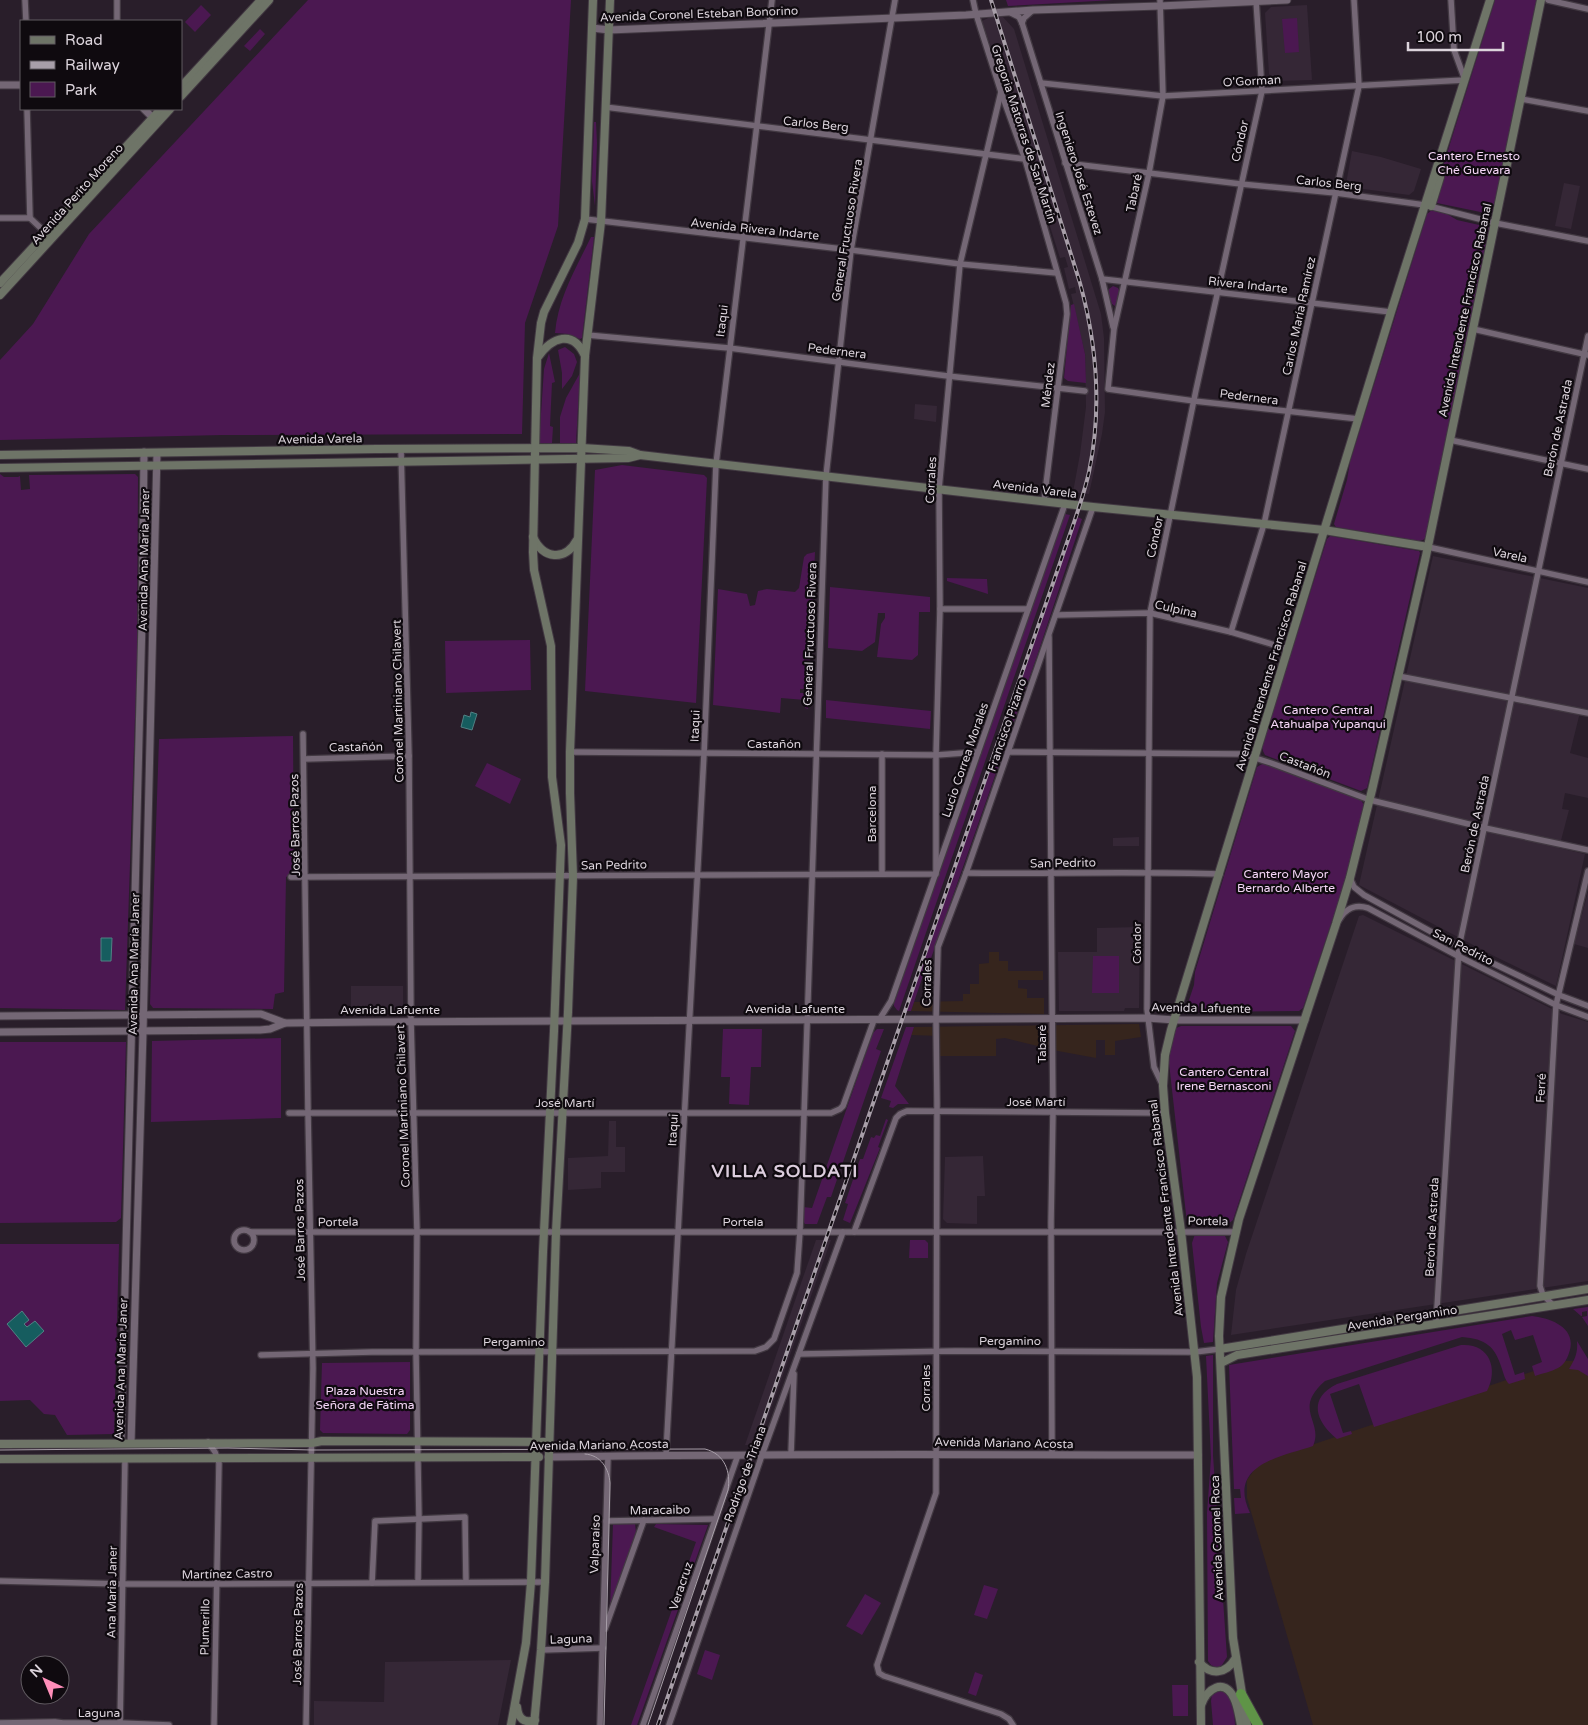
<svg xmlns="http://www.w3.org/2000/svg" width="1588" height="1725" font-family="'Varela Round',sans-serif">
	<rect width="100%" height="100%" fill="#291e2a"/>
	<g fill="#36251d">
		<polygon points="989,952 999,952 999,961 1008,961 1008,971 1043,971 1043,980 1018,980 1018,988 1027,989 1027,998 1044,998 1044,1014 911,1011 914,1002 963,1001 963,994 970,994 970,984 979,984 979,964 989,963"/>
		<polygon points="1139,1024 1141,1037 1115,1041 1115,1055 1105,1055 1105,1040 1096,1040 1096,1058 1058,1051 1005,1038 996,1039 996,1056 940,1056 940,1036 911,1035 914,1027"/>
		<polygon points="1564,1361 1576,1361 1588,1368 1588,1725 1313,1725 1247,1498 1247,1480 1257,1466 1269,1459"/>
	</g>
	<g fill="#352736">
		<polygon points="1307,5 1312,80 1275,81 1269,74 1265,13 1271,7"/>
		<polygon points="990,17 1003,17 1014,29 1101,314 1104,338 1105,412 1102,434 1089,494 1073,492 1080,454 1086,407 1085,354 1071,294 1076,293 1075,287 1069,289 1064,268 1068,267 1065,257 1060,258 1016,119 982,21"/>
		<polygon points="1352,151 1381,157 1421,169 1414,191 1409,195 1348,187 1346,184"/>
		<polygon points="1564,183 1580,186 1571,229 1555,226"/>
		<polygon points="915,404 937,406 936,422 914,419"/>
		<polygon points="1433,556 1588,588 1588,709 1581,708 1570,753 1588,758 1588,798 1565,793 1562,809 1569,810 1559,848 1585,854 1556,986 1494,956 1359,885"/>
		<polygon points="1139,837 1139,846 1113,846 1113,838"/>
		<polygon points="1588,892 1588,948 1574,944"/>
		<polygon points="1363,915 1562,1014 1588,1022 1588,1281 1231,1335 1236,1290 1246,1254 1359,916"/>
		<polygon points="1140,927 1139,1008 1125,1008 1124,1011 1059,1011 1058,952 1097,952 1097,928"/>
		<polygon points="351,986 403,986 403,1009 399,1013 351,1013"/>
		<polygon points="609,1121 616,1121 616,1147 625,1147 625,1172 601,1172 601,1188 568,1190 568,1158 608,1156"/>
		<polygon points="983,1156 985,1196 977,1196 977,1224 947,1223 943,1219 945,1157"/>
		<polygon points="816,1240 831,1240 758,1445 745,1445"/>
		<polygon points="511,1660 498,1725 314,1725 314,1701 384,1702 385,1662"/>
	</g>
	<g fill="#4b1851">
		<polygon points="308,0 571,0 558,226 525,323 522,434 223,435 0,440 0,360 33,324 89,234"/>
		<polygon points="1006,0 1114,0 1008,6"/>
		<polygon points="1495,0 1538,0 1494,210 1490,214 1437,203 1434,200 1443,176 1444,163"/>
		<polygon points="201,5 211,15 195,32 185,22"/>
		<polygon points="1297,18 1299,52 1285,53 1282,19"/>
		<polygon points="260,29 265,34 250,51 244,46"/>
		<polygon points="594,122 596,122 597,143 595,206 592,181"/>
		<polygon points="1432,210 1447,214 1457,220 1488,227 1490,229 1426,537 1423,540 1418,541 1336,527 1334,524 1347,480 1350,462 1427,214"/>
		<path d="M591,237H594L582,338L580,339L568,334L555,333C558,298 576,268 591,237Z"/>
		<polygon points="1113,286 1118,288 1120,292 1115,306 1112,304 1108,293 1109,289"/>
		<polygon points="1074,304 1085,354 1086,383 1068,381 1064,378 1071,305"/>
		<polygon points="565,347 574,354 577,362 572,376 562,389 562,373 558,350"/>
		<polygon points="549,353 555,382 552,383 550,426 553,427 552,443 539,443 544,369"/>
		<polygon points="580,373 576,443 560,443 560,417 566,398"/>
		<polygon points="622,465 704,475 707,478 696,703 585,691 595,470"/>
		<polygon points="0,474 4,477 18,477 20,476 21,490 30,489 29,475 135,474 138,477 137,659 125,1010 0,1008"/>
		<polygon points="1065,514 1070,515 899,1011 897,1010 894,1006 894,1003"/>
		<polygon points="1077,517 1082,519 1037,656 930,961 928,961 911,1011 906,1011"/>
		<polygon points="1330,536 1419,551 1420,553 1367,788 1361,791 1265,755 1263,751 1262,746 1327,539"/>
		<polygon points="815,552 809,689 800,689 800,693 809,693 808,709 805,708 805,700 781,698 780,713 713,705 718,589 747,594 750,606 755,605 758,591 767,589 795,592 799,588 804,557 807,554"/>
		<polygon points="947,578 987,579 988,594 947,581"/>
		<polygon points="830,587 930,597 930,612 919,612 918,655 912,660 877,657 881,624 885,618 885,613 878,613 875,642 862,651 828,648"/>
		<polygon points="530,640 531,690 446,693 445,641"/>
		<polygon points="826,700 931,711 930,729 826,718"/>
		<polygon points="293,736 294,873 286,877 284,992 275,994 273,1009 153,1008 150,1004 159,739"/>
		<polygon points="487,763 521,779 510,804 475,786"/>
		<polygon points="1264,763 1361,800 1364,805 1341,909 1333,918 1303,1008 1299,1011 1187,1012 1186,1009 1194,985 1195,972 1257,767"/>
		<polygon points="1093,956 1119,956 1119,993 1092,993"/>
		<polygon points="1181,1026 1291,1026 1295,1031 1233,1220 1228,1224 1187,1223 1169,1063 1170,1052 1176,1028"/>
		<polygon points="906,1027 914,1027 895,1086 909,1104 898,1104 893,1108 889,1107 891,1101 881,1098"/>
		<polygon points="723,1029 762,1029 761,1067 751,1067 749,1105 729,1104 730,1077 721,1077"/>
		<polygon points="877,1029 884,1029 876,1049 881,1051 831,1197 827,1197 817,1224 805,1224 803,1221 803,1207 812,1208 873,1033"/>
		<polygon points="281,1038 281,1118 151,1122 152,1041"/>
		<polygon points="0,1042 126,1042 121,1218 116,1222 0,1223"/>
		<polygon points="886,1119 888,1120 878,1147 880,1148 850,1223 843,1220 848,1204 845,1203 860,1159 863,1159 871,1137 874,1138 876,1135 880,1136"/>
		<polygon points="1195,1234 1225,1236 1228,1242 1217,1283 1213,1342 1204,1343 1201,1327 1192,1243"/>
		<polygon points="910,1240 925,1240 928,1243 928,1258 909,1258"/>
		<polygon points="0,1244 119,1244 114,1434 67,1435 55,1415 44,1414 30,1400 0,1401"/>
		<polygon points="1588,1307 1588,1326 1582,1317 1587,1316 1587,1311 1582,1312 1582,1316 1581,1316 1573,1309"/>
		<path d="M1532,1316C1551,1318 1578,1328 1569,1353C1567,1359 1564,1365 1558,1368C1551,1372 1543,1373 1535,1376L1532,1366L1542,1362L1533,1335L1515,1340L1511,1330L1502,1334L1515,1375L1524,1372L1525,1379L1509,1384C1505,1380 1504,1375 1502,1369C1495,1346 1486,1339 1462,1337L1325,1381C1292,1410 1324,1421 1313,1446C1280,1457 1227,1465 1250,1513L1235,1514L1234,1498H1241L1240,1489H1234L1229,1365Z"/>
		<path d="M1577,1341L1588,1359V1376L1578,1370L1569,1369C1575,1359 1578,1353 1577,1341Z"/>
		<path d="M1461,1345C1489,1343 1499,1368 1487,1391L1374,1427L1359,1384L1330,1394L1343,1433L1351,1431L1352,1434L1337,1439C1315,1421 1308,1398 1337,1384Z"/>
		<polygon points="1213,1355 1213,1455 1227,1657 1222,1665 1217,1668 1211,1665 1208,1661 1207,1513 1211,1458 1206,1356"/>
		<polygon points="410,1362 410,1430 407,1434 323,1433 320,1430 322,1363"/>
		<polygon points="613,1524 635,1524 636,1532 610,1609"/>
		<polygon points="656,1524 708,1525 637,1725 631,1725 696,1542 654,1527"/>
		<polygon points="984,1585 998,1589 987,1619 974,1615"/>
		<polygon points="865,1594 881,1603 862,1635 846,1626"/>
		<polygon points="705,1650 720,1655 712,1680 697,1674"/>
		<polygon points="975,1672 983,1675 976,1696 968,1693"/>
		<polygon points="1172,1685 1188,1685 1188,1716 1173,1716"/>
		<polygon points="1220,1688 1233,1696 1235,1725 1213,1725 1211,1701 1212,1694"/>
	</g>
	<g fill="#165d5f" stroke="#518184">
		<polygon points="471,712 477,714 472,730 461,727 464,715 470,717"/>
		<polygon points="101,938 112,938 111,961 101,961"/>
		<polygon points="22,1311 29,1320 24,1324 27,1327 35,1321 44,1331 26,1347 7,1324"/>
	</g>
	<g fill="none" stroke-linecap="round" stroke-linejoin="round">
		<defs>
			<g id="minor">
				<polyline points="25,0 26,21"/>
				<polyline points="973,0 976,14 1001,92 1025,159 1066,303 1067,314 1044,501"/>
				<polyline points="1160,0 1163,96 1149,173 1114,329 1108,389 1194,401 1359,419"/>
				<polyline points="1548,0 1588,9"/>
				<polyline points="1011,13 1019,17 1022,23 1102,279 1113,327"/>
				<polyline points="117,21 117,0"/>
				<polyline points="1022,23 1024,18 1033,10"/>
				<polyline points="1041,83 1163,96 1465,80 1454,50 1451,0"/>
				<polyline points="1521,99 1588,111"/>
				<polyline points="605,107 1025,159"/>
				<polyline points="27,109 30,218"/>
				<polyline points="1065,163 1241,184 1336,193 1425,205 1495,223 1588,241"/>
				<polyline points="0,218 30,218 46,233"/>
				<polyline points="585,219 851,250 960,264 1057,273"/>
				<polyline points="1102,279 1391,312"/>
				<polyline points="1473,329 1588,355"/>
				<polyline points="587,335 729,348 948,376 1085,391"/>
				<polyline points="1450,440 1588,469"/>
				<polyline points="401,449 409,756 411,1021 417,1231 416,1353 419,1519 418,1582"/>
				<polyline points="1428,547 1588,582"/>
				<polyline points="940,609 1028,609"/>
				<polyline points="1056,615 1150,613 1231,632 1288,649"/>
				<polyline points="1231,632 1264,524 1359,86 1354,0"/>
				<polyline points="1049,637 1053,1112 1051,1222 1052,1455"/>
				<polyline points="1398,676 1588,713"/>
				<polyline points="303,734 308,1113 313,1368 306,1725"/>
				<polyline points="570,752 936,755 978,752"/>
				<polyline points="1008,752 1243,754 1271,763 1370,800 1485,828 1588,850"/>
				<polyline points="882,754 882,873"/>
				<polyline points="304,759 409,756"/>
				<path d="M966,873C1051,874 1135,871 1220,874"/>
				<polyline points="291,877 936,874 936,755 940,609 939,489 960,264 1001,92"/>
				<polyline points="1350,878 1354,887 1364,895 1459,947 1559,995 1588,1006"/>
				<path d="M1339,920C1346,908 1355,904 1368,908L1458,956L1556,1005L1588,1017"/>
				<polyline points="879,1020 891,1001 1065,504"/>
				<polyline points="1163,1086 1154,1067 1147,1009 1150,613 1196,390 1262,91 1256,0"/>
				<polyline points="289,1113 831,1113 840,1109 843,1106 874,1020"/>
				<circle cx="244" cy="1240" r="10"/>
				<polyline points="250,1232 1235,1232"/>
				<polyline points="854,1232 896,1118 900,1114 907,1111 1165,1113"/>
				<polyline points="1553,1305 1543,1295 1540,1286 1556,1005 1588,871"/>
				<polyline points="1436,1324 1459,947 1588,336"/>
				<polyline points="799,1354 955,1351 1195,1352 1220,1349"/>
				<polyline points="261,1355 372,1352 755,1351 766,1347 774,1339 797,1273 800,1231 826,476 851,250 895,0"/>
				<polyline points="208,1442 215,1452 219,1463 214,1725"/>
				<polyline points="666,1454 704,754 716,464 772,0"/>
				<polyline points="791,1454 794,1374"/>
				<polyline points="606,1521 714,1519"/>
				<polyline points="0,1581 123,1584 216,1584 545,1582"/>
				<polyline points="372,1583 375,1521 465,1517 466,1582"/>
				<polyline points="605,1629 644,1520"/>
				<polyline points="541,1650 603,1648"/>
				<polyline points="0,1723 55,1722 63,1723 120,1723 169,1725"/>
				<polyline points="120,1725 125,1459"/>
				<polyline points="600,1725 608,1456"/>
				<polyline points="643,1725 738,1455"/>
				<polyline points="669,1725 762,1455 843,1232"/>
				<polyline points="1013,1725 1009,1719 1001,1714 884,1676 879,1673 877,1665 936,1493 937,1102 936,1020 938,947 966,873 1093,507"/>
			</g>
			<g id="tertiary">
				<polyline points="592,28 609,30 966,15 1033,10 1160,6 1287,0"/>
				<polyline points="0,85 21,85"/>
				<polyline points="144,109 156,121"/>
				<polyline points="0,1016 261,1014 285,1023"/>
				<polyline points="0,1032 260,1030 270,1029 285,1023 369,1022 1147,1018 1175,1020 1305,1020"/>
				<polyline points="121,1443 142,621 144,452"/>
				<polyline points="131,1443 143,1032 157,453"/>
				<path d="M548,1457C765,1453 982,1455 1198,1455"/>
			</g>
			<g id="secondary">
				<polyline points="181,87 261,0"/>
				<polyline points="181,96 269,0"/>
				<polyline points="1431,206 1440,177 1440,167"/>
				<polyline points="0,283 161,109"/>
				<polyline points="0,295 170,109"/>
				<path d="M538,357C552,337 573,329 585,356"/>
				<polyline points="0,455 376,449 582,448 629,451 640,455 1093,507 1324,530 1428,547"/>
				<polyline points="0,468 628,458 640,455"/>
				<path d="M533,537C543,559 565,562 577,540"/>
				<polyline points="1220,1349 1588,1289"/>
				<polyline points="1221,1363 1237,1355 1588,1300"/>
				<polyline points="0,1444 312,1443 322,1441 549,1442"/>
				<polyline points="0,1459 539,1457"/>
				<path d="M1199,1662C1211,1676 1226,1674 1235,1659"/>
				<path d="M1201,1705C1207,1689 1224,1677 1234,1698C1238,1706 1239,1716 1241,1725"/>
				<path d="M517,1707C518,1718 524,1724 535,1720"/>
				<polyline points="511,1725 526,1643 531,1582 543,1252 554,1031 561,845 552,777 551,646 534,570 533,552 537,358 541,323 544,312 578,243 585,219 593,0"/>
				<polyline points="534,1725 541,1650 545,1582 556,1232 568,1012 573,876 570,793 570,752 585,356 601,222 610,0"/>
				<polyline points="1201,1725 1197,1377 1181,1231 1165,1113 1163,1086 1165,1055 1171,1030 1391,312 1490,0"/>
				<polyline points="1247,1725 1233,1638 1219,1336 1221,1297 1239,1219 1336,924 1350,878 1372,790 1426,556 1541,0"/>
			</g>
			<polyline id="motorway" points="1241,1694 1258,1725"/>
		</defs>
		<use href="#minor" stroke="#423942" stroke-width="8"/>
		<use href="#tertiary" stroke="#423942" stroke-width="9"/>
		<use href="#secondary" stroke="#423942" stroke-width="10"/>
		<use href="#motorway" stroke="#423942" stroke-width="12"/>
		<use href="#minor" stroke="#746775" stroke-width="5.5"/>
		<use href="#tertiary" stroke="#746775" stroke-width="7"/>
		<use href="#secondary" stroke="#6e7467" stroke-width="8"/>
		<use href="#motorway" stroke="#5f9447" stroke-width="10"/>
		<g stroke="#a89fa9" stroke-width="1">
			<path d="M0,1450L228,1448L312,1450L705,1449C725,1454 731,1472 728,1490L648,1725"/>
			<path d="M585,1454C601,1455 609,1469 610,1483L604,1725"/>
		</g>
		<defs>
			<path id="rail" d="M658,1725L1060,563C1070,533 1082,503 1089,472C1102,409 1097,345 1080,283L991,0"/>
		</defs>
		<use href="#rail" stroke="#a89fa9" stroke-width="4"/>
		<use href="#rail" stroke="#0f0a0f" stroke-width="2" stroke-dasharray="5.5" stroke-linecap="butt"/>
	</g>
	<g text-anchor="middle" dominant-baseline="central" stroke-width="4.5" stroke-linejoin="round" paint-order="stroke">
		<g font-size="12" fill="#dcd4dc" stroke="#0f0a0f">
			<text transform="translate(699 14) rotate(-2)">Avenida Coronel Esteban Bonorino</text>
			<text transform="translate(1252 81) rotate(-3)">O'Gorman</text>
			<text transform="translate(816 124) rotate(6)">Carlos Berg</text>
			<text transform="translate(1024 134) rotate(72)">Gregoria Matorras de San Martín</text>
			<text transform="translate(1240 141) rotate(-77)">Cóndor</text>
			<text transform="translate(1079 173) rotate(72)">Ingeniero José Estevez</text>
			<text transform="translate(1329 183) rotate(6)">Carlos Berg</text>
			<text transform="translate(1134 193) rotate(-78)">Tabaré</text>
			<text transform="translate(77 194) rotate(-48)">Avenida Perito Moreno</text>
			<text transform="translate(755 229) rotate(6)">Avenida Rivera Indarte</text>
			<text transform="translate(847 230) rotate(-81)">General Fructuoso Rivera</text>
			<text transform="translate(1248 285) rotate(6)">Rivera Indarte</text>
			<text transform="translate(1465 310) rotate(-78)">Avenida Intendente Francisco Rabanal</text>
			<text transform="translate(1299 316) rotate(-78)">Carlos María Ramírez</text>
			<text transform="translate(722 321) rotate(-83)">Itaqui</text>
			<text transform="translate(837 351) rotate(7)">Pedernera</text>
			<text transform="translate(1048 385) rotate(-83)">Méndez</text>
			<text transform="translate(1249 397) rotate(7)">Pedernera</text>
			<text transform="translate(1558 428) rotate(-78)">Berón de Astrada</text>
			<text transform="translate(320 439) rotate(-1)">Avenida Varela</text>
			<text transform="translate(931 480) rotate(-87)">Corrales</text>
			<text transform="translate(1035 489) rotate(7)">Avenida Varela</text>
			<text transform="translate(1155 537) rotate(-78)">Cóndor</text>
			<text transform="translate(1510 555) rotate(12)">Varela</text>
			<text transform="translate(144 560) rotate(-89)">Avenida Ana María Janer</text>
			<text transform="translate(1176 609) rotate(13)">Culpina</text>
			<text transform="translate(810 634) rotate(-88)">General Fructuoso Rivera</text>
			<text transform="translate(1271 666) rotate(-73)">Avenida Intendente Francisco Rabanal</text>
			<text transform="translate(398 701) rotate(-91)">Coronel Martiniano Chilavert</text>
			<text transform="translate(1007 725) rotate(-71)">Francisco Pizarro</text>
			<text transform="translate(695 726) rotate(-88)">Itaqui</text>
			<text x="774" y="744">Castañón</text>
			<text transform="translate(356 747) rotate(-1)">Castañón</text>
			<text transform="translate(965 760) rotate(-71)">Lucio Correa Morales</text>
			<text transform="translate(1305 765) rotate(21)">Castañón</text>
			<text transform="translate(872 814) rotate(-90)">Barcelona</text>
			<text transform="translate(1475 824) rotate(-78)">Berón de Astrada</text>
			<text transform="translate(295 825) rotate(-91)">José Barros Pazos</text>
			<text transform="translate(1063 863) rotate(-1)">San Pedrito</text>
			<text transform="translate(614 865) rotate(-1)">San Pedrito</text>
			<text transform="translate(1137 943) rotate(-90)">Cóndor</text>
			<text transform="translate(1463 947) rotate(27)">San Pedrito</text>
			<text transform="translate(134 964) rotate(-89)">Avenida Ana María Janer</text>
			<text transform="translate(927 983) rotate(-89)">Corrales</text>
			<text transform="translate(1201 1008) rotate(1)">Avenida Lafuente</text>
			<text x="795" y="1009">Avenida Lafuente</text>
			<text x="390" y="1010">Avenida Lafuente</text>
			<text transform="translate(1042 1044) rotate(-90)">Tabaré</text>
			<text transform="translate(1541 1088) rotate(-87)">Ferré</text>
			<text x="1036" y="1102">José Martí</text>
			<text x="565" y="1103">José Martí</text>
			<text transform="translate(403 1106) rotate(-92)">Coronel Martiniano Chilavert</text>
			<text transform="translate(673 1130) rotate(-87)">Itaqui</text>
			<text transform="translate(1166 1208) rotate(-97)">Avenida Intendente Francisco Rabanal</text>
			<text transform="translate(1208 1221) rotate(1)">Portela</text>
			<text transform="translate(338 1222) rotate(-1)">Portela</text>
			<text x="743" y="1222">Portela</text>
			<text transform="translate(1432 1227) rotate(-87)">Berón de Astrada</text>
			<text transform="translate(300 1230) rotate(-91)">José Barros Pazos</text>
			<text transform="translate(1402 1318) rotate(-9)">Avenida Pergamino</text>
			<text x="1010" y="1341">Pergamino</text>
			<text x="514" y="1342">Pergamino</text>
			<text transform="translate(121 1369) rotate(-88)">Avenida Ana María Janer</text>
			<text transform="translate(926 1388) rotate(-90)">Corrales</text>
			<text transform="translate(1004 1443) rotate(1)">Avenida Mariano Acosta</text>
			<text transform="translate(599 1445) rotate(-1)">Avenida Mariano Acosta</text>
			<text transform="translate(745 1474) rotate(-70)">Rodrigo de Triana</text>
			<text transform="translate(660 1510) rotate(-1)">Maracaibo</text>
			<text transform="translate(1217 1538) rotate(-92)">Avenida Coronel Roca</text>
			<text transform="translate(595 1544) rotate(-88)">Valparaíso</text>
			<text transform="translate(227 1574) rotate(-1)">Martínez Castro</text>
			<text transform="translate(681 1586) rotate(-71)">Veracruz</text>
			<text transform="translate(112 1592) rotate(-89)">Ana María Janer</text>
			<text transform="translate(205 1627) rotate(-89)">Plumerillo</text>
			<text transform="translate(298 1634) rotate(-89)">José Barros Pazos</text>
			<text transform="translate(571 1639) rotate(-2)">Laguna</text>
			<text x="99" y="1713">Laguna</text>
		</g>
		<g font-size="12" fill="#f5d6f7" stroke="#0f0a0f">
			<text x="1474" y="156">Cantero Ernesto<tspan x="1474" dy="14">Ché Guevara</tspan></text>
			<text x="1328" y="710">Cantero Central<tspan x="1328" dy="14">Atahualpa Yupanqui</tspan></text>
			<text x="1286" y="874">Cantero Mayor<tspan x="1286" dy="14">Bernardo Alberte</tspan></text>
			<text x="1224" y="1072">Cantero Central<tspan x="1224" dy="14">Irene Bernasconi</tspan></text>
			<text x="365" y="1391">Plaza Nuestra<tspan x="365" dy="14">Señora de Fátima</tspan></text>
		</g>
		<g font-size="18" font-weight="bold" letter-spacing="1" fill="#dccddd" stroke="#0f0a0f">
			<text x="785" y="1171">VILLA SOLDATI</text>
		</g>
	</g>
	<rect x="20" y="20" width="162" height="90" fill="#0f0a0f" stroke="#615b61"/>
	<rect x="30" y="36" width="25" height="8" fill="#6e7467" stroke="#615b61"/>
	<text x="65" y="45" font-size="15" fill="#dcd4dc">Road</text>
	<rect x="30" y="61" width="25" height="8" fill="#a89fa9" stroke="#615b61"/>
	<text x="65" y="70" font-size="15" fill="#dcd4dc">Railway</text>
	<rect x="30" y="82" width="25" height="15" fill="#4b1851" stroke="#615b61"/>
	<text x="65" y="95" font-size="15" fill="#dcd4dc">Park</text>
	<g transform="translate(45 1680) rotate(316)"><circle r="24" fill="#0f0a0f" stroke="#615b61"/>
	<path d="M0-4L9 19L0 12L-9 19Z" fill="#ff8eb9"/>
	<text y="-8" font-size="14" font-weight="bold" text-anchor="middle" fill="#dcd4dc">N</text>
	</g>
	<path d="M1408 42v8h95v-8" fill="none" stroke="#dcd4dc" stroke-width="2.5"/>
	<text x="1416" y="42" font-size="15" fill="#dcd4dc" stroke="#0f0a0f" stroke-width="4" paint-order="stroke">100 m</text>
</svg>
